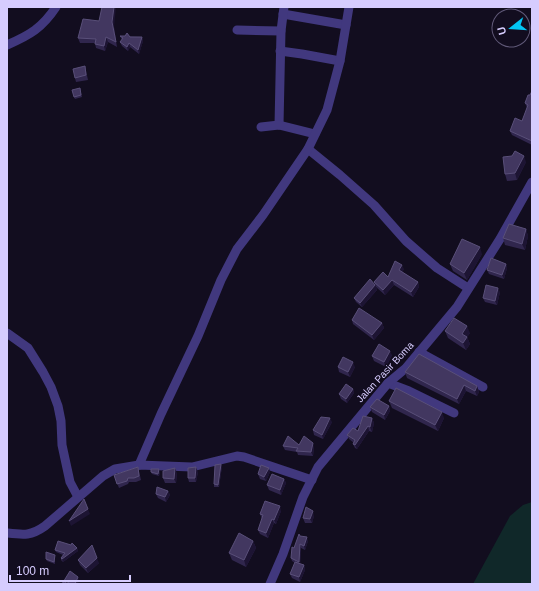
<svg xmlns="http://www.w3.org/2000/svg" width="539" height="591" font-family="Arial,sans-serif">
	<rect width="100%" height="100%" fill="#120d1f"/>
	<polygon fill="#102829" points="532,502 532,584 473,584 510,516 523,505"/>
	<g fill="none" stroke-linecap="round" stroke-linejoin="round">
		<g stroke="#41387e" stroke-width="9">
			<polyline points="283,14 346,25"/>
			<polyline points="237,30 281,31"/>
			<path d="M7,45C30,35 42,28 56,7"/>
			<polyline points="280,51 302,54 340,61"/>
			<polyline points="279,125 281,31 284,7"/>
			<polyline points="261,127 279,125 315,134"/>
			<polyline points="308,149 340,175 374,205 406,241 437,268 468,288"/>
			<polyline points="7,333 28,348 43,372 51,387 58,406 61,421 62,445 70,482 78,497"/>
			<polyline points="419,352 483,387"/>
			<polyline points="388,383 409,391 454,413"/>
			<polyline points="139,465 161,414 198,336 221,280 237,249 263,215 308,149 327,110 340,61 349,7"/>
			<path d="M7,533C24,535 31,536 45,526L103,476L115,469L139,465L192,467L237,456L244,457L312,480"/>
			<polyline points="270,584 283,554 303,497 318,467 388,383 406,368 457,307 500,239 532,182"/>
		</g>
	</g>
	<g fill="#30264d">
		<polygon points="99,21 114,27 117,47 108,42 105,51 96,48 95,43 80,43 78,38"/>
		<polygon points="120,36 142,37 143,41 139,54 130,47 128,51 122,46 120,42 122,40"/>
		<polygon points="85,66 88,80 76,82 75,78"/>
		<polygon points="80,88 82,97 75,99 74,97"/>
		<polygon points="532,91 532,145 512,135 510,131 522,121 527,108 525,103 530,95"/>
		<polygon points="526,162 517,180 507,181 505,174"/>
		<polygon points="526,229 528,236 525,250 505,245 503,238"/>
		<polygon points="482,254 467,280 453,271 450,264"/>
		<polygon points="506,264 507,268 504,279 489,274 487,270"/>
		<polygon points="404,269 402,272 418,282 419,287 413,297 394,285 385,295 376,287 374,282 388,277"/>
		<polygon points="375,285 377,290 362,307 356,302 354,298"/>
		<polygon points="500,292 497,305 485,302 483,298"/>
		<polygon points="352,320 382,323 384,328 374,340 353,324"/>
		<polygon points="445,331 470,333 467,337 470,344 466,350 448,338"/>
		<polygon points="392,355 386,367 374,361 372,356"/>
		<polygon points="338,367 355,367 350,377 339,372"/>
		<polygon points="405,372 477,386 479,392 477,396 466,391 459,404 407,378"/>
		<polygon points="353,389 354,393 347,403 341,399 339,394"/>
		<polygon points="389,401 444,418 438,431 392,408"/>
		<polygon points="389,406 390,411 385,420 372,412 370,407"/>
		<polygon points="372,418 374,423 372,432 369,431 357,449 355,448 353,444 354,443 349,439 347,435 358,431"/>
		<polygon points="332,422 323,439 314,435 313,430"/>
		<polygon points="299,445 314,447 313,456 298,455 297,452 285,450 283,446"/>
		<polygon points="221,464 222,466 219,487 214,487 214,484"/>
		<polygon points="138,467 141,480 136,482 129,482 128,484 119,488 114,475"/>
		<polygon points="151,472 160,472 159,476 152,474"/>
		<polygon points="198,472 196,482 189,482 188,478"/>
		<polygon points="270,472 266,481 260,479 258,474"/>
		<polygon points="177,473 176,483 165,483 163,478"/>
		<polygon points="284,479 286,483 281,495 269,490 267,485"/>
		<polygon points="168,491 170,495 166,502 158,498 156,494"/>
		<polygon points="281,511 276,524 274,523 268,538 260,534 258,530 262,519 260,514"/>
		<polygon points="314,516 312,523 305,523 303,518"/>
		<polygon points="300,536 308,541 305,550 301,548 300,564 304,565 305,570 300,582 292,578 290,574 295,563 292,561 291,558 294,548"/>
		<polygon points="253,541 256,548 246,567 232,560 229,553"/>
		<polygon points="77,548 78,551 63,562 61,560 61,558 63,555 56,552 55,550"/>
		<polygon points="55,555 55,564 47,561 46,559"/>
		<polygon points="78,560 99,563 88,573 80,565"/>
	</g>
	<g fill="#1d1433">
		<polygon points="114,7 116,7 114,27 117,47 112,22"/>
		<polygon points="106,37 108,42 105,51 104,46"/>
		<polygon points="142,37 143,41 139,54 138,50"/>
		<polygon points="129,43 130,47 128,51 127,47"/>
		<polygon points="524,156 526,162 517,180 515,173"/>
		<polygon points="526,229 528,236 525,250 522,244"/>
		<polygon points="480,247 482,254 467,280 464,273"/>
		<polygon points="506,264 507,268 504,279 502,275"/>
		<polygon points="402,265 404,269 401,275 399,270"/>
		<polygon points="392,280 394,285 385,295 383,290"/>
		<polygon points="418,282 419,287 413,297 411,292"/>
		<polygon points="375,285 377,290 362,307 360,303"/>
		<polygon points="498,288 500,292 497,305 495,301"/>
		<polygon points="382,323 384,328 374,340 372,335"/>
		<polygon points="467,326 470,333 465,341 462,334"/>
		<polygon points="467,337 470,344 466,350 463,343"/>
		<polygon points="390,351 392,355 386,367 384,362"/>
		<polygon points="353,362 355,367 350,377 348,372"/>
		<polygon points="464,385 466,391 459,404 457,399"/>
		<polygon points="477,386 479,392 477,396 475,391"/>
		<polygon points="353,389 354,393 347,403 346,399"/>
		<polygon points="389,406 390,411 385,420 384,415"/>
		<polygon points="442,412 444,418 438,431 435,425"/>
		<polygon points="330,418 332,422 323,439 322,435"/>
		<polygon points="372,418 374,423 372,432 370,427"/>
		<polygon points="368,426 369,431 357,449 355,445"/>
		<polygon points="313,443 314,447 313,456 311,452"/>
		<polygon points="221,464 222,466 219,487 218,485"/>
		<polygon points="196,467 198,472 196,482 195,478"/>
		<polygon points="175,468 177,473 176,483 174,479"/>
		<polygon points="269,468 270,472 266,481 264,477"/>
		<polygon points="159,469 160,472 159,476 158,474"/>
		<polygon points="284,479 286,483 281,495 280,490"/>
		<polygon points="168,491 170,495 166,502 165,497"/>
		<polygon points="280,506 281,511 276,524 274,520"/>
		<polygon points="88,509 90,514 71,526 69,521"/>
		<polygon points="313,511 314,516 312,523 310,519"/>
		<polygon points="272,519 274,523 268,538 266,533"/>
		<polygon points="307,537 308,541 305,550 304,546"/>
		<polygon points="253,541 256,548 246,567 244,560"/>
		<polygon points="300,544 301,548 300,566 299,562"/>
		<polygon points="77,548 78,551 63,562 62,559"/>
		<polygon points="97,558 99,563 88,573 86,568"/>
		<polygon points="304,565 305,570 300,582 299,577"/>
		<polygon points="78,577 79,581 78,584 75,584"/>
	</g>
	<g fill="#423760" stroke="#594f79">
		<polygon points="102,7 114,7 112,22 116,42 106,37 104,46 95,44 96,39 78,38 83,19 99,21"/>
		<polygon points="127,33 130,37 142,37 138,50 129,43 127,47 120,42 123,38 120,36 125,36"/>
		<polygon points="85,66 86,75 75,78 73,69"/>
		<polygon points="80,88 81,95 74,97 72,90"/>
		<polygon points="532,91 532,141 510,131 515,118 522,121 528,105 525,103 528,95 530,95"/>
		<polygon points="515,151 524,156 515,173 505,174 503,157 512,156"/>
		<polygon points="509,224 526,229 522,244 503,238"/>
		<polygon points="462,239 480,247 464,273 450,264"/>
		<polygon points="491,258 506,264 502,275 487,270"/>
		<polygon points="395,261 402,265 399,270 418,282 411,292 392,280 383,290 374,282 383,272 388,277"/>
		<polygon points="370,279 375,285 360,303 354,298"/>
		<polygon points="486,285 498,288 495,301 483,298"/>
		<polygon points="359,308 382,323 372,335 352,320"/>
		<polygon points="454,318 467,326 462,334 467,337 463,343 445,331"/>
		<polygon points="379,344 390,351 384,362 372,356"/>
		<polygon points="419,354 477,386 475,391 464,385 457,399 405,372"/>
		<polygon points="343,357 353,362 348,372 338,367"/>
		<polygon points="346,384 353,389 346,399 339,394"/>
		<polygon points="396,388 442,412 435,425 389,401"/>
		<polygon points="377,399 389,406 384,415 370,407"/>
		<polygon points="363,416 372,418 370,427 368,426 355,445 353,444 355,440 347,435 353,428 358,431"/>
		<polygon points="321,417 330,418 322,435 313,430"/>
		<polygon points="288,436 299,445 304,436 313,443 311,452 296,451 298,448 283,446"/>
		<polygon points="221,464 218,485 214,484 215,465"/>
		<polygon points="261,465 269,468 264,477 258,474"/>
		<polygon points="138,467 139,476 134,478 128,478 127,481 117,484 114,475"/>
		<polygon points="196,467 195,478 188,478 188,468"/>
		<polygon points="175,468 174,479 163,478 163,471"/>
		<polygon points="151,469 159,469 158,474 151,472"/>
		<polygon points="272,474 284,479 280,490 267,485"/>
		<polygon points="157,487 168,491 165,497 156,494"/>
		<polygon points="84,499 88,509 69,521"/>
		<polygon points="265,501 280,506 274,520 272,519 266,533 258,530 263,515 260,514"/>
		<polygon points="306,507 313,511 310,519 303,518"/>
		<polygon points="239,533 253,541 244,560 229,553"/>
		<polygon points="299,534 300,536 307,537 304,546 300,544 299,562 291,558 292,547 294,548"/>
		<polygon points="58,541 71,545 72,543 77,548 62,559 61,558 65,553 55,550"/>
		<polygon points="92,545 97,558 86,568 78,560"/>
		<polygon points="46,552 55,555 54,562 46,559"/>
		<polygon points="295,562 304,565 299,577 290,574"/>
		<polygon points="70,571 78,577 75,584 70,584 66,581 66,584 62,584"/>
	</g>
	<g text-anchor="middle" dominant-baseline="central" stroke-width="3" stroke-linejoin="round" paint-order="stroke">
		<g font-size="10" fill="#d6ccfe" stroke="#120d1f">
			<text transform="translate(385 372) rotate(-47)">Jalan Pasir Boma</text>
		</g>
	</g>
	<rect width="539" height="591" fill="none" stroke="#d6ccfe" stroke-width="16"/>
	<g transform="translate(511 28) rotate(253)"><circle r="19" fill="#120d1f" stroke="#605978"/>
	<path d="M0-3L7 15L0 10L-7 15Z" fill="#03c5f3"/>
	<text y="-6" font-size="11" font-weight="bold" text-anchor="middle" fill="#d6ccfe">U</text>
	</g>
	<path d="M10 575v6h120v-6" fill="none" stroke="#d6ccfe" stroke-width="2"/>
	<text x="16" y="575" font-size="12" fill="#d6ccfe" stroke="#120d1f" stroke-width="3" paint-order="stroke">100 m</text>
</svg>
